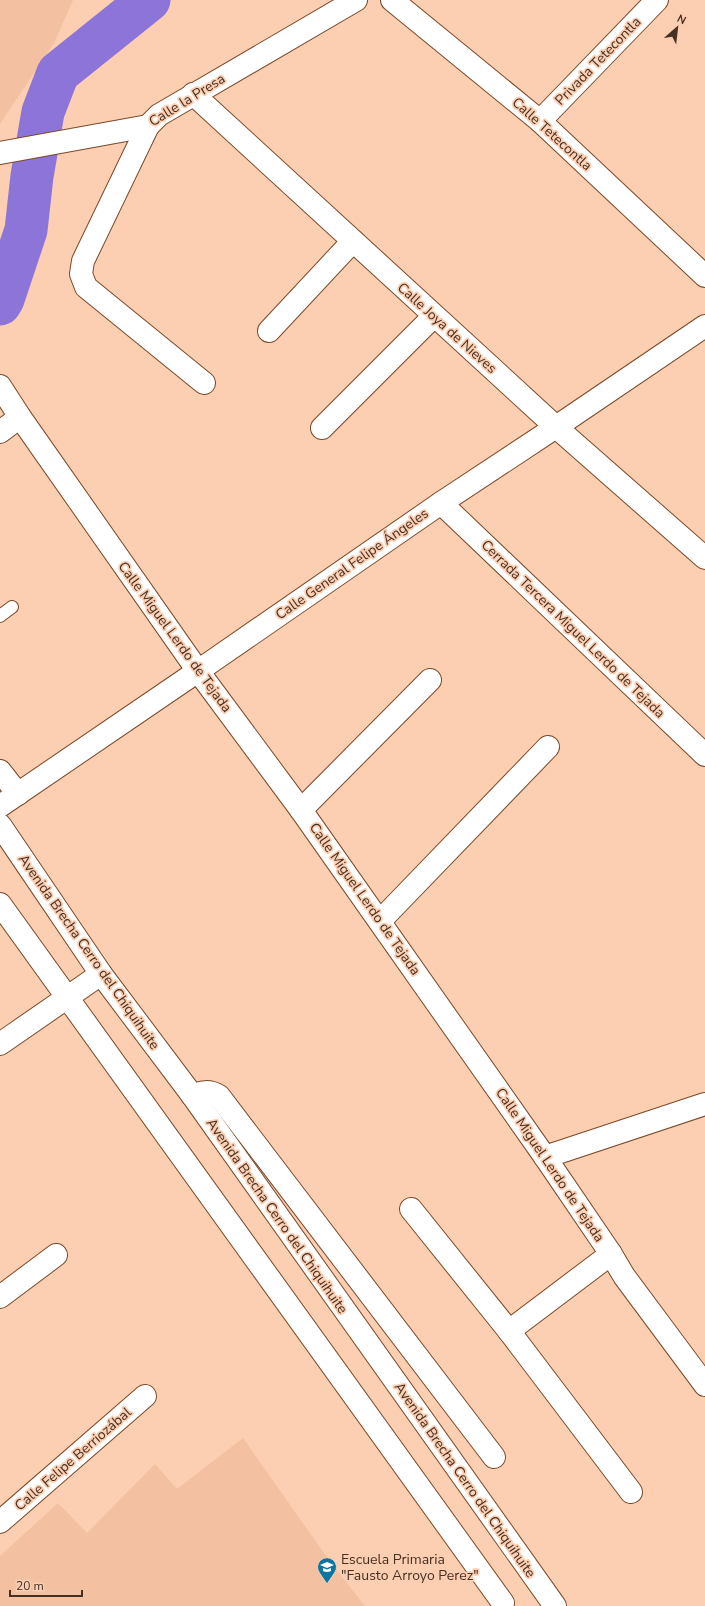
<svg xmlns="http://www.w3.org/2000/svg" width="705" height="1606" font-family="'Nunito Sans',sans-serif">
	<rect width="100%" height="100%" fill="#fcceb2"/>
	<g fill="#f3c1a2">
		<polygon points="0,0 73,0 54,43 0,124"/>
		<polygon points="243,1438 331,1563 365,1606 0,1606 0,1556 58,1503 87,1533 155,1464 177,1489"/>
	</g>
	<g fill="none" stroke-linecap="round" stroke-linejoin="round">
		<polyline stroke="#8d74d8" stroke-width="43" points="0,304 3,299 26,230 32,176 43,112 58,73 149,0"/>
		<defs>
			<polyline id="lane" points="0,616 12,607"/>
			<g id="street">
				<polyline points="392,0 540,121 705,276"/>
				<polyline points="193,94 556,427 705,558"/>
				<polyline points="540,121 657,0"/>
				<polyline points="148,126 83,261 81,274 86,287 204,383"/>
				<polyline points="0,153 148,126 159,115 356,0"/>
				<polyline points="705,326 556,427 441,503 198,671 301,810 545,1157 611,1254 624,1276 705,1385"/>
				<polyline points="269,331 353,241"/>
				<polyline points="322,428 434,316"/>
				<polyline points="0,432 20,417"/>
				<polyline points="441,503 705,755"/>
				<polyline points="0,771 18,794"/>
				<polyline points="301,810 430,680"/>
				<polyline points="0,904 503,1603"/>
				<polyline points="380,921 548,747"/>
				<polyline points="0,1044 101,974"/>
				<path d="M192,1095C202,1092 209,1090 219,1096L494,1457"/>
				<polyline points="545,1157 705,1104"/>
				<polyline points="411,1209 509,1331 631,1492"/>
				<polyline points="0,1297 56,1255"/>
				<polyline points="509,1331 611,1254"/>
				<polyline points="0,1522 145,1396"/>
			</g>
			<g id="secondary">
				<polyline points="0,386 20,417 198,671 0,806"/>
				<polyline points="0,825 101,974 192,1095 555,1606"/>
			</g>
		</defs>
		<use href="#lane" stroke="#794928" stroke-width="14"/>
		<use href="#street" stroke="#794928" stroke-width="24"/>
		<use href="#secondary" stroke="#794928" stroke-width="24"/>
		<use href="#lane" stroke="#fff" stroke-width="12"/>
		<use href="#street" stroke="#fff" stroke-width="22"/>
		<use href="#secondary" stroke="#fff" stroke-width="22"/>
	</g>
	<defs>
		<symbol id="school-pin" viewBox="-11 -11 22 30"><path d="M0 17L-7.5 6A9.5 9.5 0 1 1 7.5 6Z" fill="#0a76a1" stroke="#fcceb2"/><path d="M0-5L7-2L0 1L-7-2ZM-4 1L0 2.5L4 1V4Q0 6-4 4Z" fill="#fff"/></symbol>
	</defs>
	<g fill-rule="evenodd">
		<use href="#school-pin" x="316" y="1556" width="22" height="30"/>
	</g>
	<g text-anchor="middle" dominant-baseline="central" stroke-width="3.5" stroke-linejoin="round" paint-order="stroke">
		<g font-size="14" fill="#463022" stroke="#fcceb2">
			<text transform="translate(598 61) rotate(-46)">Privada Tetecontla</text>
			<text transform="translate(187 100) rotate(-32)">Calle la Presa</text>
			<text transform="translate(552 134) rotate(42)">Calle Tetecontla</text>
			<text transform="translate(447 328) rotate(42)">Calle Joya de Nieves</text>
			<text transform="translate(352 564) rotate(-35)">Calle General Felipe Ángeles</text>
			<text transform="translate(573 629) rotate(44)">Cerrada Tercera Miguel Lerdo de Tejada</text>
			<text transform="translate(175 637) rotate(54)">Calle Miguel Lerdo de Tejada</text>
			<text transform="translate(365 899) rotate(55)">Calle Miguel Lerdo de Tejada</text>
			<text transform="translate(89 952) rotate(55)">Avenida Brecha Cerro del Chiquihuite</text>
			<text transform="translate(550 1165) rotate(56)">Calle Miguel Lerdo de Tejada</text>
			<text transform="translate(277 1216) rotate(55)">Avenida Brecha Cerro del Chiquihuite</text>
			<text transform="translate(73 1459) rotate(-41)">Calle Felipe Berriozábal</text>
			<text transform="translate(465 1480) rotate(55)">Avenida Brecha Cerro del Chiquihuite</text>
		</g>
		<g font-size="14" fill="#463022" stroke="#fcceb2" text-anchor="start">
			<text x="341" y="1559">Escuela Primaria<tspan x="341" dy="16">"Fausto Arroyo Perez"</tspan></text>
		</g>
	</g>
	<g transform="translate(677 28) rotate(28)" stroke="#fcceb2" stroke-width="3" paint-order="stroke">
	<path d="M0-3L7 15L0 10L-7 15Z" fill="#463022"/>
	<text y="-6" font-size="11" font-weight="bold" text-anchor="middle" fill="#463022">N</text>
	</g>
	<path d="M10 1590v6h72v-6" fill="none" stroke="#463022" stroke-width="2"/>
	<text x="16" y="1590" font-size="12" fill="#463022" stroke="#fcceb2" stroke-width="3" paint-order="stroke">20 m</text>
</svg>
